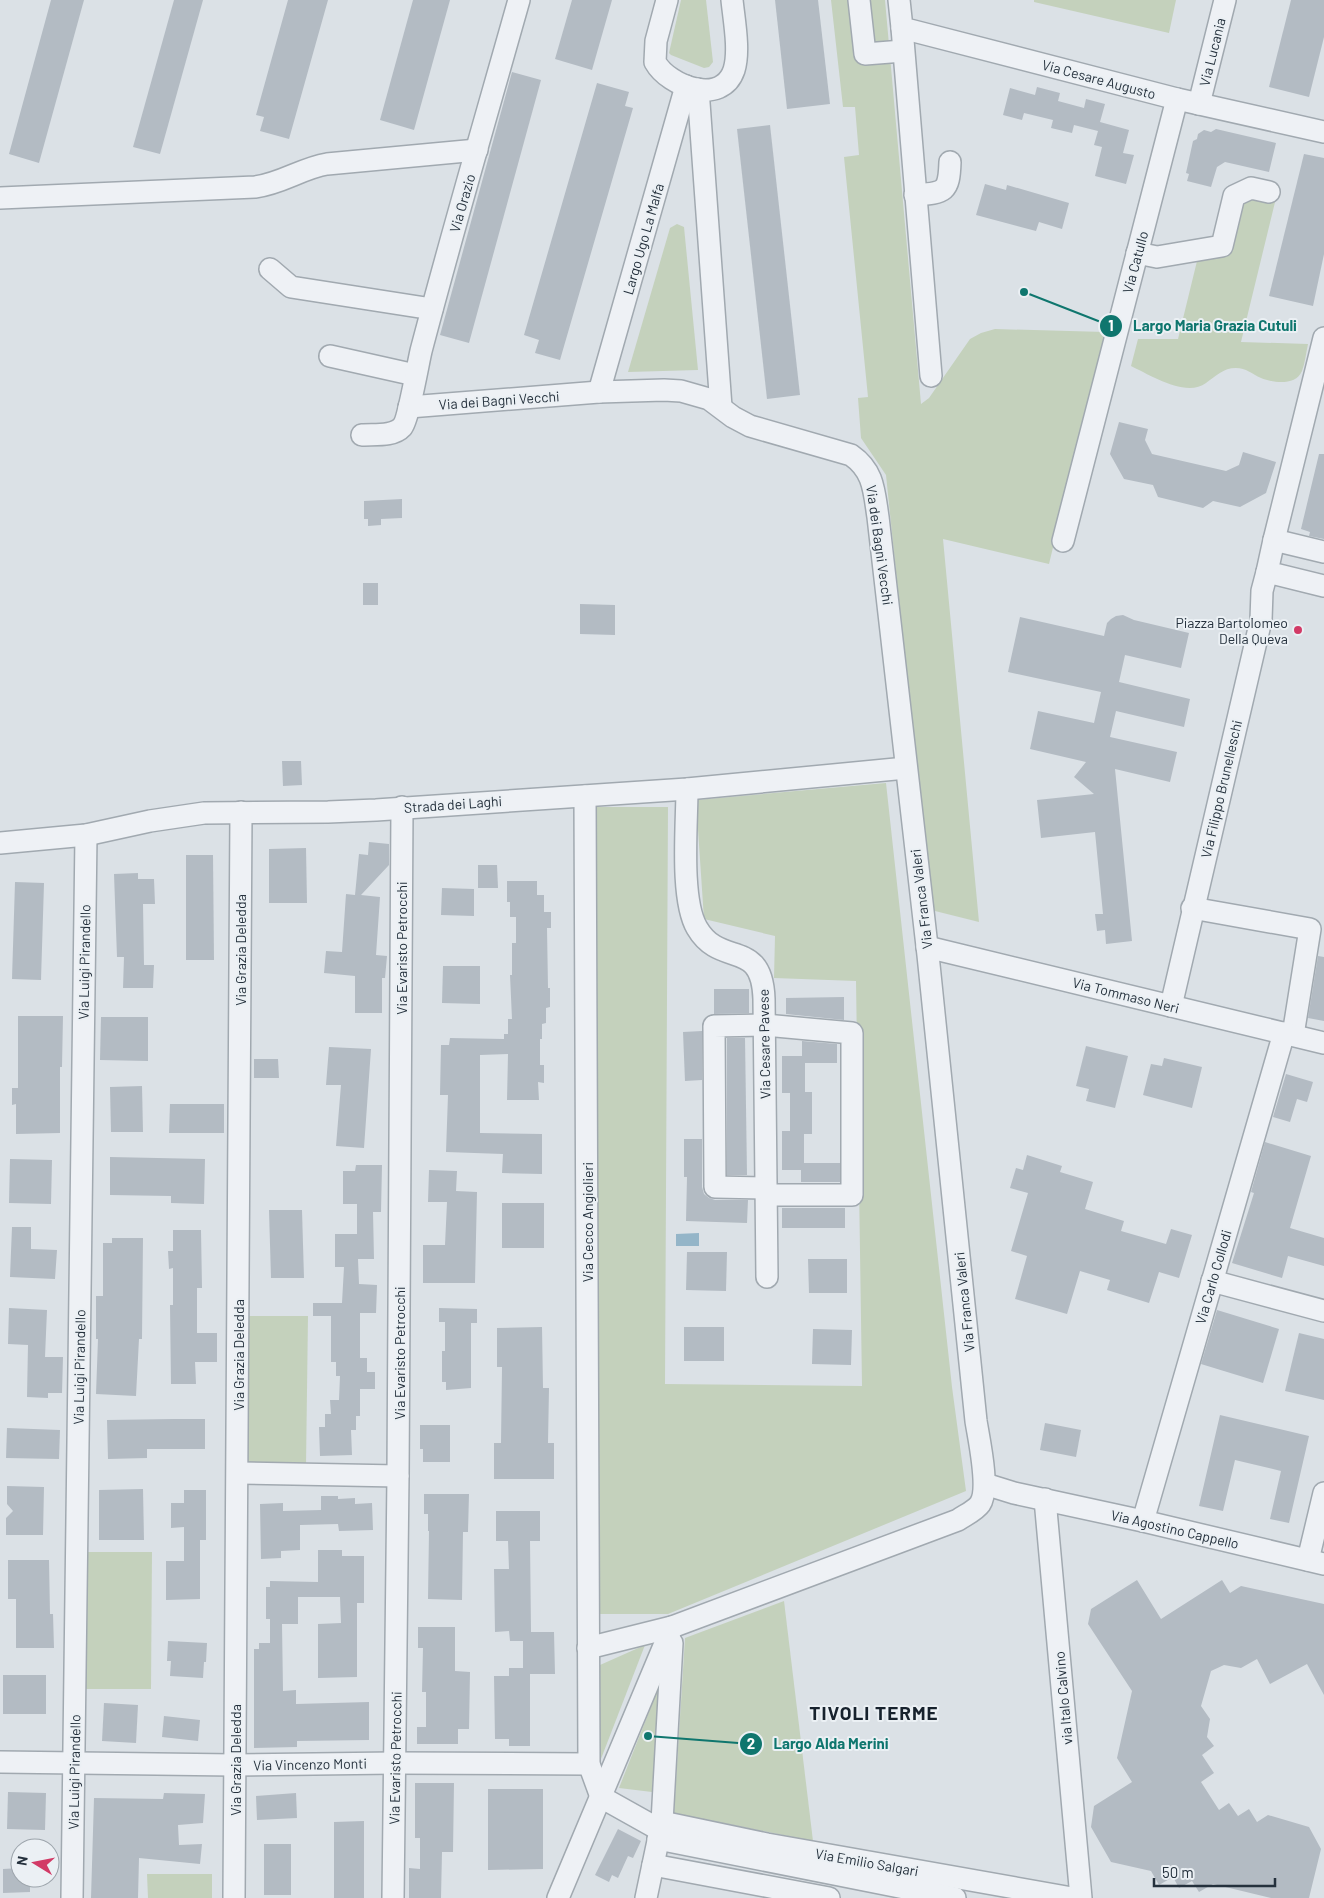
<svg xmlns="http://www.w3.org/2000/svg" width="1324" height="1898" font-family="Barlow,sans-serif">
	<rect width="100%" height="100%" fill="#dbe1e6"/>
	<g fill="#c4d1bc">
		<polygon points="681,0 706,0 713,62 709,67 704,68 671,55 669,53"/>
		<polygon points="831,0 885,0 921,404 929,398 970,339 981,333 995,329 1105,332 1049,564 943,539 979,922 931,910 886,475 861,438 858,398 868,397 844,157 859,155 855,107 843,107"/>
		<polygon points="1034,0 1176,0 1169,33 1034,2"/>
		<path d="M1253,194L1276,198L1241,342L1308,344C1306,353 1305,363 1302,371C1296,386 1273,383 1261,378C1252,374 1246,368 1236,368C1223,368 1216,376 1206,383C1186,398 1150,375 1131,366L1138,339H1178L1198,257L1226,249L1238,202Z"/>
		<polygon points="677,224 684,227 698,370 628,372 670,228"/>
		<polygon points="886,783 952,1387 966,1491 668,1614 596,1614 597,807 668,807 665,1384 862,1386 856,981 774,978 775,936 704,919 696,800"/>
		<polygon points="247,1316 308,1316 306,1465 245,1464"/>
		<polygon points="84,1552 152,1552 151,1689 84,1689"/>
		<polygon points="784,1601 813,1841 674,1813 685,1638"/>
		<polygon points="645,1645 599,1764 600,1665"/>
		<polygon points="660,1684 652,1792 619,1788"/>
		<polygon points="147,1874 212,1874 212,1898 148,1898"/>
	</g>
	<polygon fill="#94b5c8" points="699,1233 699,1246 676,1246 676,1234"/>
	<g fill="#b3bbc3">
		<polygon points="51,0 84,0 39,163 9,154"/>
		<polygon points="174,0 203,0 160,154 133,147"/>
		<polygon points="288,0 328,0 289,139 260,131 264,117 256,115"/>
		<polygon points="413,0 450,0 414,130 380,120"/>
		<polygon points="572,0 612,0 592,70 555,59"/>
		<polygon points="775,0 818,0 830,104 787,109"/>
		<polygon points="1291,0 1324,0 1324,37 1309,97 1269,87"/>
		<polygon points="512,72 541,80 469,343 440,335"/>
		<polygon points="597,83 629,92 625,106 633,108 560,360 535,353 539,340 524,335"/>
		<polygon points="1037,87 1060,93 1058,101 1084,108 1086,99 1105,104 1100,122 1129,130 1123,153 1134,155 1126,184 1095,176 1102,147 1094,145 1098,131 1074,125 1072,133 1051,128 1053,120 1024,113 1022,120 1003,115 1010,88 1035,95"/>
		<polygon points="770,125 800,395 767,399 737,129"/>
		<polygon points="1216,129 1276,143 1269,172 1225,162 1217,167 1211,187 1187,181 1189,174 1186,173 1193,141 1197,139 1198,134 1204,130 1211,132"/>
		<polygon points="1304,154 1324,158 1324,254 1313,306 1269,296"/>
		<polygon points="985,184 1006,190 1007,185 1069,203 1062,229 1039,222 1036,231 976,215"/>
		<polygon points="1119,422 1148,429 1145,440 1152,454 1226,471 1239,465 1243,452 1276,462 1266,493 1240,507 1213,501 1203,508 1158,497 1153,485 1124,479 1110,454"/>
		<polygon points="1319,454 1324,454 1324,539 1309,536 1310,532 1301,529"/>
		<polygon points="402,499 402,518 381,519 381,525 368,526 368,519 364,519 364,501"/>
		<rect x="363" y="583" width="15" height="22"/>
		<polygon points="580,604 615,605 615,635 580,634"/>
		<polygon points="1123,615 1134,620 1189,633 1181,668 1125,655 1119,682 1190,699 1184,727 1116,711 1110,737 1177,752 1170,782 1115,769 1132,941 1106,944 1105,930 1097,931 1095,914 1103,914 1095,832 1041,838 1037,800 1094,794 1074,777 1086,762 1030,749 1038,711 1094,723 1101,692 1008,672 1020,617 1104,636 1107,623 1111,619 1116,616"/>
		<polygon points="282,761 301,761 302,785 283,786"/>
		<polygon points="369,842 389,844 389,865 361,895 380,897 376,955 387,956 385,978 382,978 382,1013 355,1013 355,976 324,973 326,951 342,952 346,894 355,895 359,854 368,855"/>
		<polygon points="306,848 307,903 269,903 269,849"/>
		<polygon points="186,855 213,855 214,960 186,960"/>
		<polygon points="478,865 497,865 498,888 478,888"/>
		<polygon points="138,873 138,879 154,879 155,904 143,904 144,965 154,965 153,988 123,988 124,957 117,957 114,874"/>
		<polygon points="507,881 537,881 537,895 544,895 544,912 551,912 551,928 547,928 548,988 550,988 550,1007 546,1008 546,1023 542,1024 542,1039 540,1039 540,1065 544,1065 544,1083 538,1082 539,1100 507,1100 508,1054 480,1055 480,1133 542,1134 542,1174 502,1173 503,1154 446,1152 448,1095 440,1095 441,1045 449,1045 450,1038 504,1039 504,1034 508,1034 508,1019 512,1019 510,975 512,975 512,943 516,943 516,917 510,917 510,902 507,902"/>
		<polygon points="15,882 44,883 41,980 12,979"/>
		<polygon points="442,888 474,889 474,916 441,915"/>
		<polygon points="1318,956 1324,957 1324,1021 1308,1018"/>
		<polygon points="443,966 480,966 480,1004 442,1003"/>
		<polygon points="714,989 749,989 749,1013 714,1014"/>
		<polygon points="844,997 844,1020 786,1014 786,998"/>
		<polygon points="18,1016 63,1016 62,1067 60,1067 60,1133 16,1134 16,1104 12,1105 12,1088 18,1088"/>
		<polygon points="101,1017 148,1017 148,1061 100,1060"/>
		<polygon points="702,1031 702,1080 685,1081 683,1032"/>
		<polygon points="727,1038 745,1038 747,1175 727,1175"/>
		<polygon points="802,1041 837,1044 837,1063 805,1063 805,1092 812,1092 812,1134 804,1134 804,1163 840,1163 840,1182 801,1182 801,1170 782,1170 782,1131 790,1131 790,1093 782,1093 782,1056 802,1056"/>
		<polygon points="1086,1046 1128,1056 1115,1108 1086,1101 1089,1089 1076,1086"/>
		<polygon points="329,1047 371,1049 364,1148 336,1146 341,1085 326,1085"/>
		<polygon points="1164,1058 1202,1067 1192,1108 1143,1095 1151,1064 1162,1066"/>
		<polygon points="254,1059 278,1059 279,1078 254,1078"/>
		<polygon points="1286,1074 1313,1082 1307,1102 1297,1099 1290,1122 1273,1117"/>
		<polygon points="142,1086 143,1132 111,1132 110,1087"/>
		<polygon points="170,1104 224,1104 224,1133 169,1133"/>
		<polygon points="684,1139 702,1139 702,1187 704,1194 709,1198 715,1200 748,1200 747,1223 686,1221 687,1177 684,1177"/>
		<polygon points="1265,1142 1311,1156 1290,1228 1324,1238 1324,1266 1288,1256 1282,1278 1232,1263 1254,1193 1251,1192"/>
		<polygon points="1027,1155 1062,1166 1060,1172 1093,1182 1085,1209 1124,1221 1121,1231 1166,1244 1171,1229 1192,1235 1179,1278 1159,1272 1149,1303 1107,1290 1110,1280 1080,1271 1067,1314 1015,1299 1027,1256 1011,1251 1028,1193 1010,1188 1016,1168 1023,1170"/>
		<polygon points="110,1157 205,1159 204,1204 171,1203 171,1196 110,1195"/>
		<polygon points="10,1159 52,1160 51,1204 9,1203"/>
		<polygon points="356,1165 382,1165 381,1212 373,1212 374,1259 358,1259 359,1284 377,1285 376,1313 360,1313 360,1358 367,1358 367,1372 375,1372 375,1389 360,1389 360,1416 356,1416 356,1430 351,1430 352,1455 320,1456 319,1427 325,1427 325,1414 331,1414 330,1400 339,1400 340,1376 336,1376 336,1362 331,1362 331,1316 313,1316 313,1303 342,1303 344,1267 335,1267 335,1234 357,1234 357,1204 343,1204 343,1171 355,1171"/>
		<polygon points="429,1170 457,1171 456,1191 477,1192 475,1283 423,1283 423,1245 445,1245 447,1202 428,1202"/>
		<rect x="502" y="1203" width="42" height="45"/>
		<rect x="782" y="1208" width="63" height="20"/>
		<polygon points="269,1210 302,1210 304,1278 271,1278"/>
		<polygon points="12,1227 31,1227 31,1249 57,1250 55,1279 10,1277"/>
		<polygon points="173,1230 201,1230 202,1288 197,1288 197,1333 217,1333 217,1362 195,1362 196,1384 171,1384 170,1305 173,1305 173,1268 169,1269 168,1251 173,1251"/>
		<polygon points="112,1238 143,1238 142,1339 139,1339 136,1396 96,1394 98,1339 96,1339 96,1296 103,1296 103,1243 112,1243"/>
		<polygon points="687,1252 727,1252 726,1291 686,1290"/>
		<polygon points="808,1259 847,1259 847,1293 809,1293"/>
		<polygon points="9,1308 47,1310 45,1357 63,1357 62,1393 48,1393 48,1398 27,1397 28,1345 8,1344"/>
		<polygon points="439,1308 477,1309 477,1323 471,1323 471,1388 446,1390 446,1382 442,1382 442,1351 445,1351 445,1322 439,1322"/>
		<polygon points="1217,1310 1279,1329 1263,1383 1201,1364"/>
		<polygon points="542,1327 543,1388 549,1388 548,1443 554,1443 554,1479 494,1479 494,1443 501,1443 502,1367 497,1367 497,1328"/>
		<rect x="684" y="1327" width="40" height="34"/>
		<polygon points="813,1329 852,1330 851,1365 812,1364"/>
		<polygon points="1299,1333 1324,1339 1324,1400 1285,1391"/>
		<polygon points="1220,1415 1309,1436 1289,1523 1270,1519 1281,1471 1235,1460 1223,1511 1199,1506"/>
		<polygon points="174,1419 205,1419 205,1449 147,1449 147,1458 108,1459 107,1420"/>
		<polygon points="1045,1423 1081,1430 1076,1457 1040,1450"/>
		<polygon points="420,1425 450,1425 450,1462 423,1462 423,1449 420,1449"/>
		<polygon points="7,1428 60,1430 59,1459 6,1458"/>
		<polygon points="7,1486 44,1487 43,1535 6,1535 6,1518 13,1511 7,1504"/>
		<polygon points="143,1489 144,1540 99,1540 99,1490"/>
		<polygon points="184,1490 206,1490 206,1540 200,1540 200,1599 166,1600 166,1561 184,1561 184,1527 171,1528 171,1503 184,1503"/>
		<polygon points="424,1494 469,1494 468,1532 463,1532 462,1600 428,1599 429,1531 428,1531 428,1514 424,1514"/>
		<polygon points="321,1496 338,1496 338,1499 355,1498 355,1504 372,1503 373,1530 339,1531 338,1524 300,1525 300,1550 281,1551 281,1558 261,1559 260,1504 283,1503 283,1511 321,1510"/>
		<polygon points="496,1511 540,1511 540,1541 530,1541 531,1632 554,1632 555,1674 530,1674 530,1746 509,1746 509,1739 495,1739 494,1676 509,1676 509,1668 523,1668 523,1641 510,1641 509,1631 495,1632 494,1569 509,1569 508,1541 496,1541"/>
		<polygon points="318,1550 342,1550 342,1556 364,1556 364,1603 357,1603 357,1677 318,1678 318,1624 341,1623 340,1597 298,1597 298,1624 282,1624 283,1691 296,1690 296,1704 369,1702 369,1740 297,1741 297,1747 254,1748 254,1649 259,1649 259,1643 270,1643 270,1619 266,1619 266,1587 270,1587 270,1581 318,1582"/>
		<polygon points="8,1560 49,1560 50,1614 53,1614 54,1648 16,1648 16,1599 8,1599"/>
		<polygon points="1137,1580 1161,1619 1222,1580 1230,1593 1241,1586 1324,1604 1324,1695 1307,1664 1270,1684 1257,1659 1241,1668 1224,1665 1211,1671 1201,1706 1210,1719 1207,1737 1214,1746 1202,1755 1214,1773 1201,1782 1219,1810 1229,1803 1238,1816 1249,1809 1257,1822 1268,1815 1309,1827 1321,1849 1309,1898 1271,1898 1213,1884 1199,1892 1192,1881 1179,1888 1173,1877 1159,1885 1151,1871 1111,1862 1091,1827 1094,1806 1132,1782 1117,1758 1132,1691 1088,1624 1091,1609"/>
		<polygon points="418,1627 455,1627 455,1671 470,1672 469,1729 458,1729 458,1744 417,1744 417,1727 426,1727 426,1692 422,1692 423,1648 418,1648"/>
		<polygon points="168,1641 207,1643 206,1662 204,1662 203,1678 170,1676 171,1661 167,1661"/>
		<rect x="3" y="1675" width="43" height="39"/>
		<polygon points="104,1703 138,1705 136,1743 102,1741"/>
		<polygon points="164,1716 200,1720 198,1741 162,1737"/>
		<polygon points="415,1783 454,1783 453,1852 442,1852 441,1898 409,1898 409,1868 420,1869 420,1838 415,1838"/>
		<polygon points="488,1789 543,1789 543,1869 488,1870"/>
		<polygon points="8,1792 46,1793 45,1830 7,1829"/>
		<polygon points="164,1793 205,1794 203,1823 178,1825 179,1845 202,1844 200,1864 139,1858 138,1898 91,1898 94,1798 163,1799"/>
		<polygon points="296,1793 297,1818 257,1820 256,1796"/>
		<polygon points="364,1821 364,1898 334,1898 334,1822"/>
		<polygon points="618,1829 641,1841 633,1858 628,1856 618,1878 612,1875 609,1882 595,1875"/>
		<rect x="264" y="1844" width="27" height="51"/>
		<polygon points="20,1868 20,1878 30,1878 30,1892 3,1893 3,1869"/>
	</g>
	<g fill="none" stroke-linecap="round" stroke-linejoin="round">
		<defs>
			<g id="minor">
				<path d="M667,0L656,41L655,62C669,87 722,106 734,70C740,51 734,20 732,0"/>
				<polyline points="859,0 865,54 903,51"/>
				<polyline points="899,0 902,28 1177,99 1324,132"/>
				<polyline points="902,28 931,376"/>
				<polyline points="698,89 721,407"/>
				<polyline points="1199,104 1225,0"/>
				<path d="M915,195C945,193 949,192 950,162"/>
				<path d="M0,198L255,187C281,184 302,168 327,164L477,150"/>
				<polyline points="1137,253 1157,257 1222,246 1234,196 1251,188 1269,192"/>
				<polyline points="270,269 291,287 432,309"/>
				<polyline points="330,356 415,375"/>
				<polyline points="599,392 686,86"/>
				<path d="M409,407L599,392L664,390L681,391L709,399L733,417L750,426L851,455C874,471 874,491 878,517L928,955L976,1421C979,1440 990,1489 980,1504C975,1511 965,1515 958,1520L672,1627L588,1648"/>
				<path d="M362,435C374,434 393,437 402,427C408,421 418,364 421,351C452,233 486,117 519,0"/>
				<polyline points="1274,540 1324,338"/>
				<polyline points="1063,541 1177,99"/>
				<polyline points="1324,552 1274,540 1267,572 1324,586"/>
				<path d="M687,789C687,824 680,899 697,928C721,969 762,937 764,999L767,1277"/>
				<polyline points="585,796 589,1764 601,1797 660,1830"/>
				<polyline points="0,843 86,835 150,821 204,813 328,812 376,810 687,789 906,768"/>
				<polyline points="1192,908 1310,929 1293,1035"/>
				<polyline points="927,947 1324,1043"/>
				<polyline points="1171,1006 1261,620 1262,591 1267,572"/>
				<polyline points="766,1188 715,1187 714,1026 765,1025 852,1033 852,1195 766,1195"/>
				<polyline points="1212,1281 1324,1311"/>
				<polyline points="238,1473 398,1476"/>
				<polyline points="985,1484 1014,1493 1143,1521 1324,1564"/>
				<polyline points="1045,1499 1081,1898"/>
				<polyline points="1143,1521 1284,1033"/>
				<polyline points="1308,1560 1324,1493"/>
				<polyline points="0,1762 234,1765 395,1763 589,1764"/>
				<polyline points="662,1822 767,1844 1072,1898"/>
				<polyline points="658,1839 955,1898"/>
				<polyline points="653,1865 829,1898"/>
				<polyline points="72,1898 86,835"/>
				<polyline points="234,1898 241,812"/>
				<polyline points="393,1898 398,1476 402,807"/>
				<polyline points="558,1898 672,1627"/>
				<polyline points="646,1898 662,1822 672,1643"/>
			</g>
		</defs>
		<use href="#minor" stroke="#a1a9b0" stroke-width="24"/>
		<use href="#minor" stroke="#eef1f5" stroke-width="21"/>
	</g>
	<circle fill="#d23a66" stroke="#ebf0f4" stroke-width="2" cx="1298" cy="630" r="5"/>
	<g text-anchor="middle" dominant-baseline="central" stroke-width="4" stroke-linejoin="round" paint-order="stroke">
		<g font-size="14" fill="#25313d" stroke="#ebf0f4">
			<text transform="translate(1212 52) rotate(-76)">Via Lucania</text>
			<text transform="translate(1099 79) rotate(15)">Via Cesare Augusto</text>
			<text transform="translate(462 203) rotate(-74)">Via Orazio</text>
			<text transform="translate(643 239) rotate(-74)">Largo Ugo La Malfa</text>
			<text transform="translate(1135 262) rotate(-75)">Via Catullo</text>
			<text transform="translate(499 400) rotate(-4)">Via dei Bagni Vecchi</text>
			<text transform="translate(880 545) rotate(82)">Via dei Bagni Vecchi</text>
			<text transform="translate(1221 789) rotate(-77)">Via Filippo Brunelleschi</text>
			<text transform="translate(453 804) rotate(-4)">Strada dei Laghi</text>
			<text transform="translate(921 899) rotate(-97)">Via Franca Valeri</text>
			<text transform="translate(401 948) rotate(-90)">Via Evaristo Petrocchi</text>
			<text transform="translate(240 950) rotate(-90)">Via Grazia Deledda</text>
			<text transform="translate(84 962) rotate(-89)">Via Luigi Pirandello</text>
			<text transform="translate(1126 995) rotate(14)">Via Tommaso Neri</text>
			<text transform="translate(764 1044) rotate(-91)">Via Cesare Pavese</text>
			<text transform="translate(587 1222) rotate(-90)">Via Cecco Angiolieri</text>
			<text transform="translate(1213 1277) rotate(-74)">Via Carlo Collodi</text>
			<text transform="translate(964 1302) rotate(-96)">Via Franca Valeri</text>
			<text transform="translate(399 1353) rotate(-90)">Via Evaristo Petrocchi</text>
			<text transform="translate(238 1355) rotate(-90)">Via Grazia Deledda</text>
			<text transform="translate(79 1367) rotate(-89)">Via Luigi Pirandello</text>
			<text transform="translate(1175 1529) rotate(13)">Via Agostino Cappello</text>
			<text transform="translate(1063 1698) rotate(-95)">via Italo Calvino</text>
			<text transform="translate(395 1758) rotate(-89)">Via Evaristo Petrocchi</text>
			<text transform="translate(235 1760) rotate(-90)">Via Grazia Deledda</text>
			<text transform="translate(310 1764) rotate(-1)">Via Vincenzo Monti</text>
			<text transform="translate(74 1772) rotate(-89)">Via Luigi Pirandello</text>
			<text transform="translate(867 1862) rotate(10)">Via Emilio Salgari</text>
		</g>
		<g font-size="14" fill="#25313d" stroke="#ebf0f4" text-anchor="end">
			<text x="1288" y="622">Piazza Bartolomeo<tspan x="1288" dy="16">Della Queva</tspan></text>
		</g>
		<g font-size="19" font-weight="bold" letter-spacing="1" fill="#17222d" stroke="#ebf0f4">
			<text x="874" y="1712">TIVOLI TERME</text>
		</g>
	</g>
	<path fill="none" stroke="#0f766e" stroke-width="2" d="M1024 292L1111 326M648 1736L751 1744"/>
	<g fill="#0f766e" stroke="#ebf0f4" stroke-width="2">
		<circle cx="1024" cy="292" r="5"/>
		<circle cx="648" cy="1736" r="5"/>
		<circle cx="1111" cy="326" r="12"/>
		<circle cx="751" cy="1744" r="12"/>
	</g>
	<g font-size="15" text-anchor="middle" font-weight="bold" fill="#fff">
		<text x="1111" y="331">1</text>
		<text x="751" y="1749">2</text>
	</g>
	<g font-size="15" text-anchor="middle" font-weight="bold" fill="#0f766e" stroke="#ebf0f4" stroke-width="4" stroke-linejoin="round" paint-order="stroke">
		<text x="1215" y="331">Largo Maria Grazia Cutuli</text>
		<text x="831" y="1749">Largo Alda Merini</text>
	</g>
	<g transform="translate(35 1863) rotate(280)"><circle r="24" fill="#ebf0f4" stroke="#9ca4ab"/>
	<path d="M0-4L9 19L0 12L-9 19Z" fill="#d23a66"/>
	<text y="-8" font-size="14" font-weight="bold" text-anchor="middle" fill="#25313d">N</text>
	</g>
	<path d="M1154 1878v8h121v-8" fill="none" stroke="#25313d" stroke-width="2.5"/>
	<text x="1162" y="1878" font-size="15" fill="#25313d" stroke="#ebf0f4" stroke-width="4" paint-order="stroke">50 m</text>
</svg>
